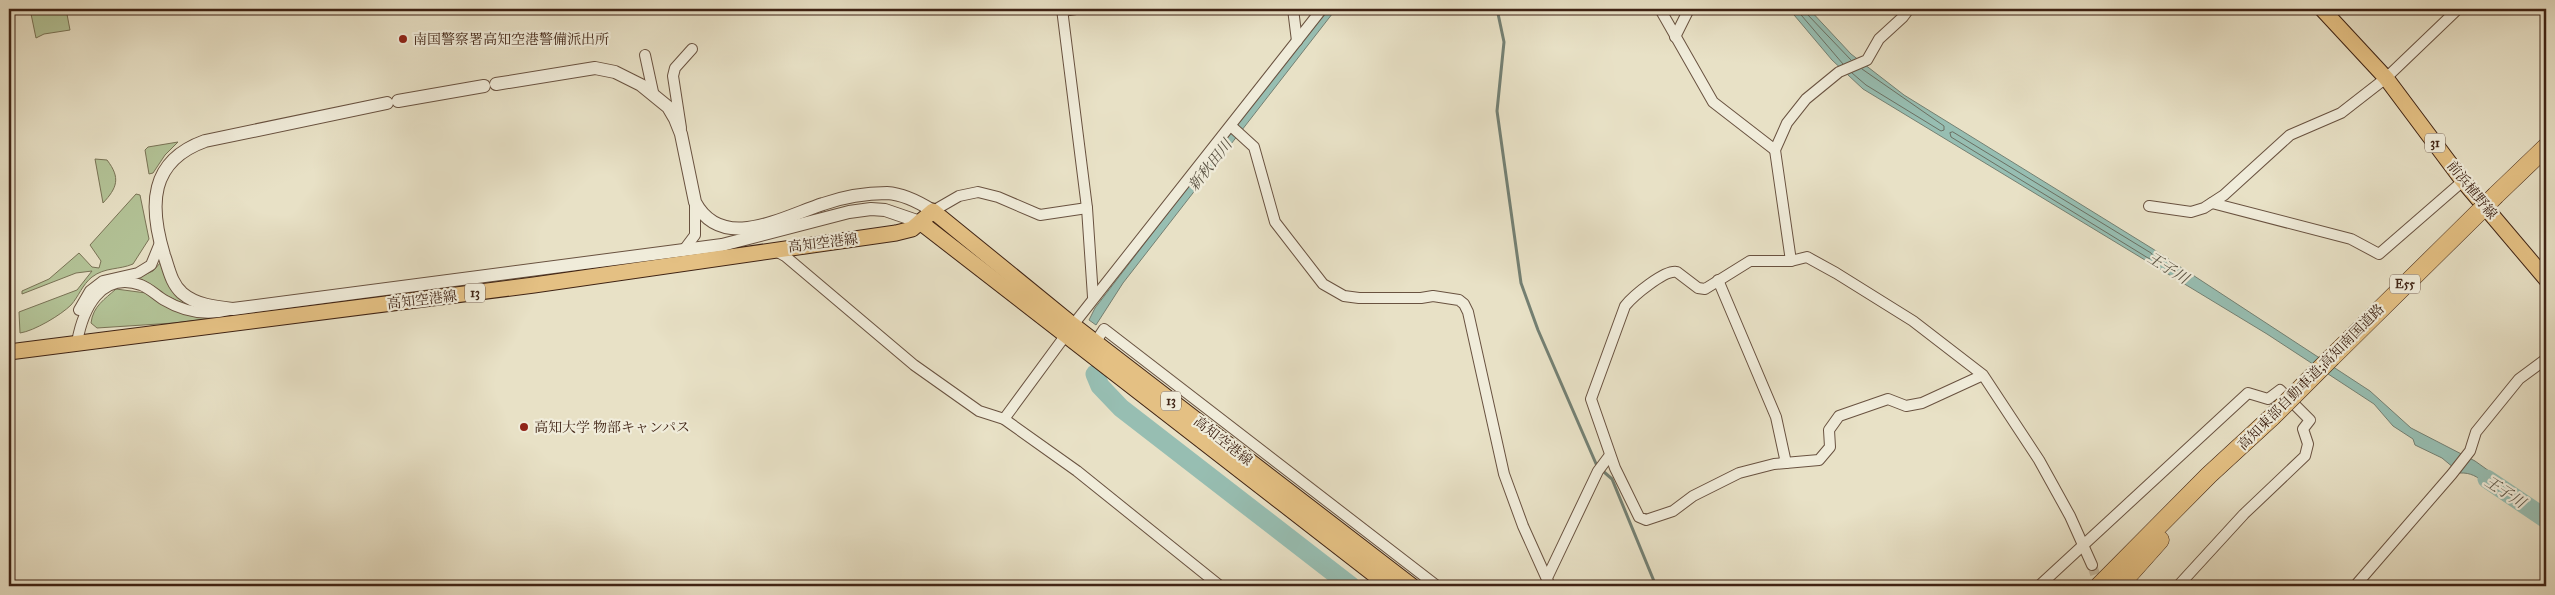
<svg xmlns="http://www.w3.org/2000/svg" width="2555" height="595" font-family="'IM FELL Great Primer','Noto Serif JP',serif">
	<rect width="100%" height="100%" fill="#e8e1c6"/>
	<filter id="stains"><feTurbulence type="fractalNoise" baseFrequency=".004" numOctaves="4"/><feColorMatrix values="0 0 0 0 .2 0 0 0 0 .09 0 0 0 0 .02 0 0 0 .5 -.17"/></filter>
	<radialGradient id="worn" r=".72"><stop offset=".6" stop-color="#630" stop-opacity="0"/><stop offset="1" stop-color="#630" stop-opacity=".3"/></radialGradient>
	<g fill="#b3c397" stroke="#797356">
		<polygon points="9,9 66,9 70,30 44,34 36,38 30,9 9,14"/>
		<polygon points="178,142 165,155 153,173 149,174 145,150 148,147"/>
		<path d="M95,159L107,160C121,178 117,188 103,203Z"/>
		<path d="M136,194L140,195L149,239L133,264C119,270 105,267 92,277C82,285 79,296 71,305C61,315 34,331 20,333L19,312L77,290L92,271L76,273L22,294V291L49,279L79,253L92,267L99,268L101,261L90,245Z"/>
		<path d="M676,256L610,270L174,323L97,328L91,323C93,306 105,299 116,289L146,293L179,312Z"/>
		<polygon points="161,262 189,302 187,306 134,279 153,271"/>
	</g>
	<g fill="#97beb2" stroke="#748073">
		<polygon points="1325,9 1336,9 1123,283 1096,325 1089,320 1095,308"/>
		<path d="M1789,9H1809L1851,54L1904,95L2153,249L2370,391L2411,428L2475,461L2513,488L2504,501C2488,490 2481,472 2460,473L2442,458L2415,445L2413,439L2393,426L2374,404L2267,334L1863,89L1832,60Z"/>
	</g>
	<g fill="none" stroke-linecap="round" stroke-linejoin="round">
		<g stroke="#6b7063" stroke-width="1">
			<polyline points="1796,9 1843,64"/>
			<polyline points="1806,9 1807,14 1851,60"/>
			<polyline points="1852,73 1866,85 1941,131 1944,130 1944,126 1862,69"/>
			<polygon points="1953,132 2151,253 2156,260 2148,258 1951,137 1950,133"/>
		</g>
		<g stroke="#748073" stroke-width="3">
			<polyline points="1497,9 1504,42 1497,111 1521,283 1538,330 1597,466"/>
			<polyline points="1604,472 1612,479 1656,586"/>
		</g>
		<g stroke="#97beb2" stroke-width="19">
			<polyline points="1095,374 1100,386 1121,408 1351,586"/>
			<polyline points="2487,479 2546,519"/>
		</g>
		<polyline stroke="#c6bba2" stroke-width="10" stroke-dasharray="10 5" stroke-linecap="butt" points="2092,565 2099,586"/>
		<defs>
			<g id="minor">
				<polyline points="1062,9 1087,208 1093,297"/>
				<polyline points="1293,9 1297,41"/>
				<polyline points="1660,9 1713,102 1775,150"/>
				<polyline points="1062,11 1076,9"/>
				<polyline points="1675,37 1689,9"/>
				<polyline points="645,55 653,92"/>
				<polyline points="1231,126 1254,147 1275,222 1323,284 1344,296 1359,298 1421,298 1433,296 1459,300 1464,304 1468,312 1504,474 1523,526 1550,586"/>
				<polyline points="681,128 673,76 675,68 692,49"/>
				<polyline points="2212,203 2351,239 2379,254 2463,181"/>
				<polyline points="2149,206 2191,212 2204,208 2224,195 2290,135 2341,113 2386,78 2458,9"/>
				<polyline points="933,211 959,196 978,192 998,197 1040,215 1087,208"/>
				<polyline points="774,250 785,256 914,365 979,411 1004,419 1077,471 1220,586"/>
				<polyline points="683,251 695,235 695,202"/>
				<polyline points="1791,261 1775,150 1787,123 1806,99 1839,72 1867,60 1879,39 1903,17 1909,9"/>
				<polyline points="1718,280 1776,417 1786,463"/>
				<polyline points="79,310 90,291 103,281 138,273 151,265 160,243"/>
				<polyline points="1073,325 1322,9"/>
				<path d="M77,342C83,310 100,271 141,285C149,288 156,295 164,300C184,312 206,316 230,310"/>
				<polyline points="1095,343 1104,329 1437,586"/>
				<path d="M1983,375L1922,403L1906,406L1888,399L1839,416L1829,430L1830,447L1819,460L1774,464L1739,473L1693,496L1673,511L1646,520L1639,517L1615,468L1591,399L1625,306C1633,296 1665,269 1677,272L1698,288L1705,289L1750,261H1791L1807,257L1836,273L1913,321L1983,375L2039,460L2070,516L2092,565"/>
				<polyline points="1004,419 1065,336"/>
				<polyline points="1547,578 1598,471 1610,455"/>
				<polyline points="2039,586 2248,393 2268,399 2280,390 2310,420 2303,429 2308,444 2305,456 2244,514 2178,586"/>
				<polyline points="2355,586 2452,474 2470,451 2476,432 2519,379 2546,359"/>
			</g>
			<g id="tertiary">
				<path d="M496,84L595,68L615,72L641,85L668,107L675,119L681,134L695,202C722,253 783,217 823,204C843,197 865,193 887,193C904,194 919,202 933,211"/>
				<polyline points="398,101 484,86"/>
				<path d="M387,103L205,141C149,161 149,206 164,255C169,269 171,283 182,293C196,305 215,307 233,309L722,245L849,212L871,209L885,210L920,222"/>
			</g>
			<g id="primary">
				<polyline points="2322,9 2386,78 2463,181 2546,279"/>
				<polyline points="920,222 1389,586"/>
				<polyline points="9,352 534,285 896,233 912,229 933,211 1073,325 1412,586"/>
			</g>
			<g id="motorway">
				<polyline points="2496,195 2546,147"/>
				<polyline points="2332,357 2479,212"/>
				<polyline points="2099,586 2209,475 2272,417"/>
				<polyline points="2119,586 2160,540"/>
			</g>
		</defs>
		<use href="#minor" stroke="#695240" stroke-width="12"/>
		<use href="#tertiary" stroke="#695240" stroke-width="14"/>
		<use href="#primary" stroke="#3f2314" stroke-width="17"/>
		<use href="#motorway" stroke="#3f2314" stroke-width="19"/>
		<use href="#minor" stroke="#f0ecda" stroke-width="10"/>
		<use href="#tertiary" stroke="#f0ecda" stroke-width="12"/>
		<use href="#primary" stroke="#e4c083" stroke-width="15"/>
		<use href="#motorway" stroke="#e4c083" stroke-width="18"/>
		<defs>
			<g id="motorway-bridge">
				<polyline points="2479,212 2496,195"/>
				<polyline points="2272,417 2332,357"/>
			</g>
		</defs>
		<use href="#motorway-bridge" stroke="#3f2314" stroke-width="19" stroke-linecap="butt"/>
		<use href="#motorway-bridge" stroke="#e4c083" stroke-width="18"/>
	</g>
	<g fill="#8f2418" stroke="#f0ecda" stroke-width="2">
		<circle cx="403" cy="39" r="5"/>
		<circle cx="524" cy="427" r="5"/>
	</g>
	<g text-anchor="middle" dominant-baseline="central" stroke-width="4.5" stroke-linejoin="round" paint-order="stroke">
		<g fill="#f0ecda" stroke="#745f4f" stroke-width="1">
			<rect x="2425" y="133.5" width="20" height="19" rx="4"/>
			<rect x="2390" y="274.5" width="30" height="19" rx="4"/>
			<rect x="465" y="283.5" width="20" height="19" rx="4"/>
			<rect x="1161" y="391.5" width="20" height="19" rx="4"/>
		</g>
		<g font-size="12" font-weight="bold" fill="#3f2314">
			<text x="2435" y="143">31</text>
			<text x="2405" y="284">E55</text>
			<text x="475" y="293">13</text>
			<text x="1171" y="401">13</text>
		</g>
		<g font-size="14" fill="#3f2314" stroke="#f0ecda" text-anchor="start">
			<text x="413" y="39">南国警察署高知空港警備派出所</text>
			<text x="534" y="427">高知大学 物部キャンパス</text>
		</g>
		<g font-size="14" fill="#3f2314" stroke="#f0ecda">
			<text transform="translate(2472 190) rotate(51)">前浜植野線</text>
			<text transform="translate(823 243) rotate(-7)">高知空港線</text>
			<text transform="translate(422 300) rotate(-7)">高知空港線</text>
			<text transform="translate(2311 377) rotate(-45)">高知東部自動車道;高知南国道路</text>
			<text transform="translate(1223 441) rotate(38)">高知空港線</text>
		</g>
		<g font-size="15" font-style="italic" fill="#595243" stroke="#f0ecda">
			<text transform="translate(1210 165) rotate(-52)">新秋田川</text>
			<text transform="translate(2168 268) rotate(32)">王子川</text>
			<text transform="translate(2505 492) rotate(33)">王子川</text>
		</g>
	</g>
	<rect width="2555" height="595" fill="none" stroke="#e8e1c6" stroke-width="30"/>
	<rect x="10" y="10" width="2535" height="575" fill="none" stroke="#3f2314" stroke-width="2.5"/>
	<rect x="15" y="15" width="2525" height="565" fill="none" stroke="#3f2314"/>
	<rect width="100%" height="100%" filter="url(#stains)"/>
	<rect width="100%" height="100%" fill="url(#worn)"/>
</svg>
